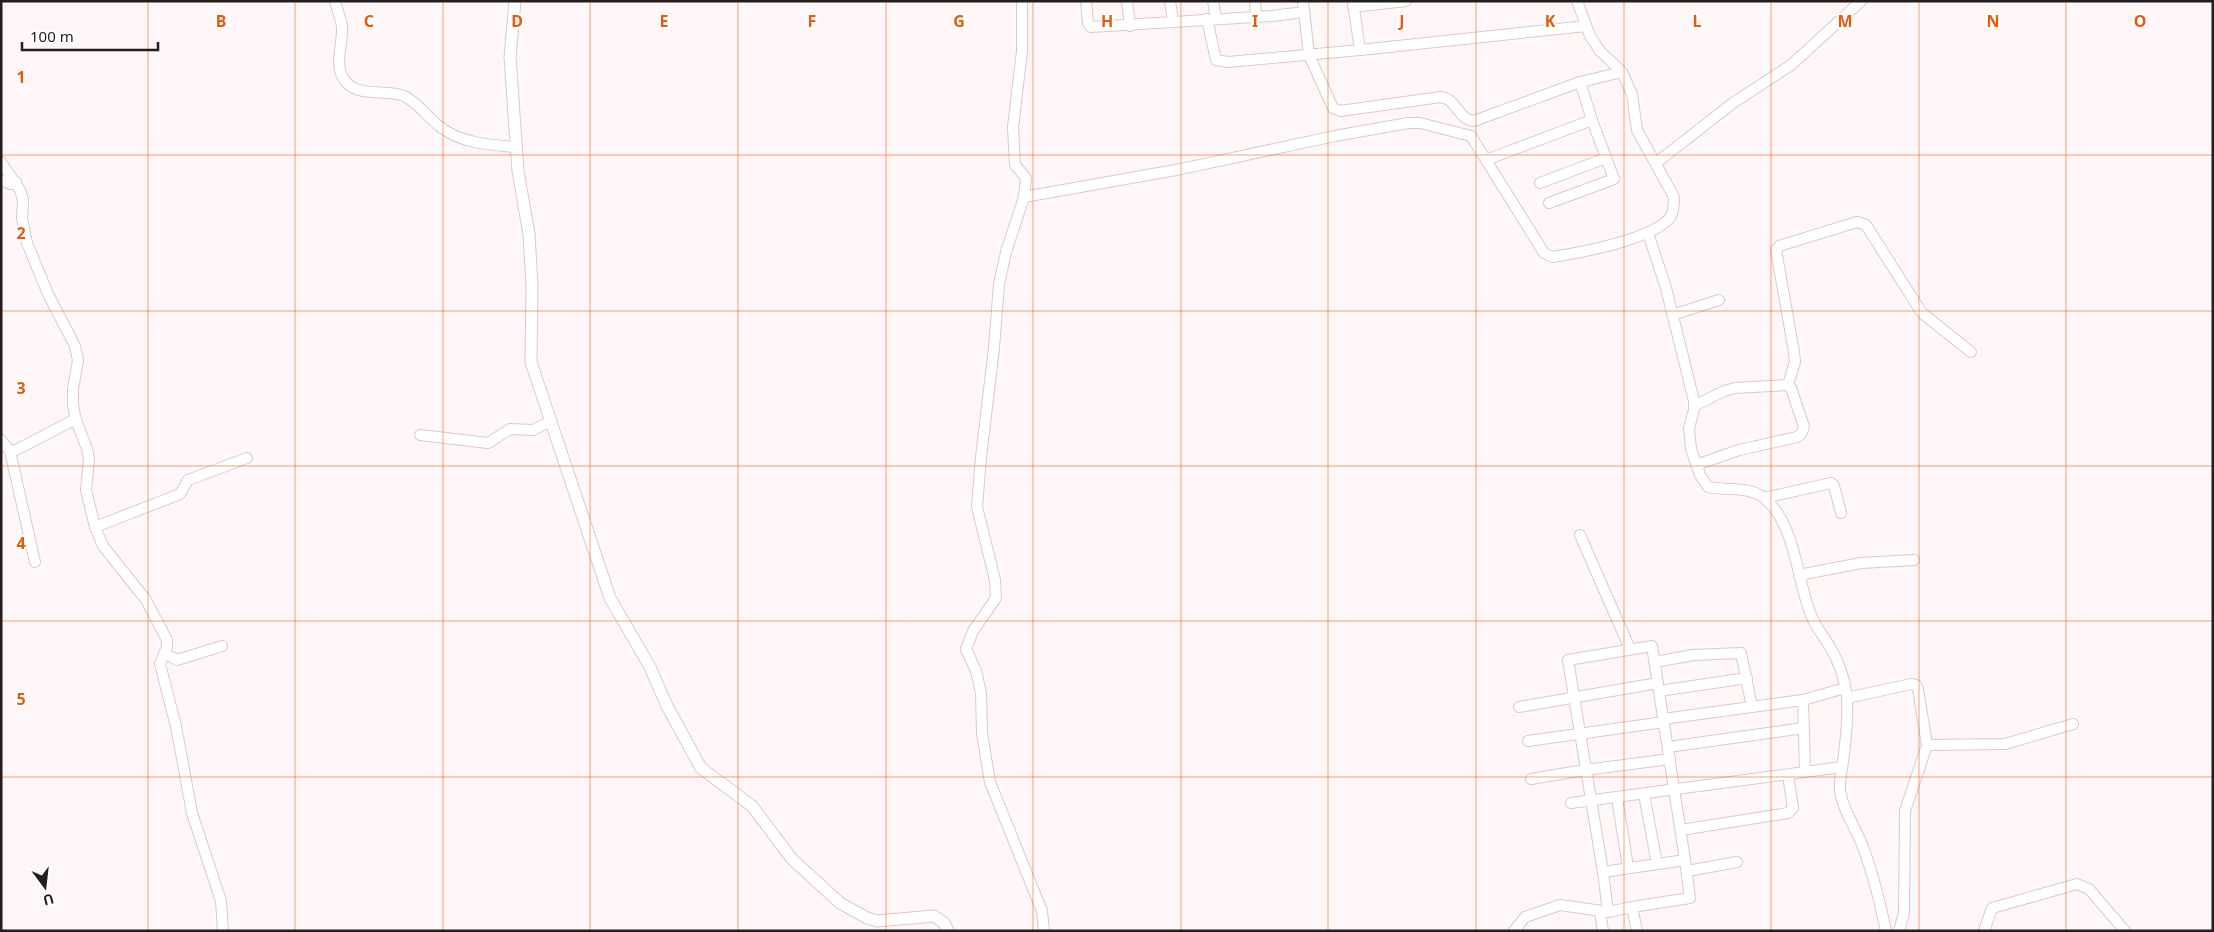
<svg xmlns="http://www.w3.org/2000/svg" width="2214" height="932" font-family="'Noto Sans',sans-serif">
	<rect width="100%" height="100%" fill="#fff7f7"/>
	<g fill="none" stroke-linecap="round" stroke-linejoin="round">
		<defs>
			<g id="minor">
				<path d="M335,1C337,10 341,18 342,27C343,43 335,62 342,76C354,100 383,88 404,96C417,102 428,117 439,126C460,143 489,145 515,147"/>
				<polyline points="1022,1 1022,51 1013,127 1015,165 1026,178 1024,197"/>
				<polyline points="1086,1 1088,23 1091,27 1272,16 1304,12"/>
				<polyline points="1127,1 1130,26"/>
				<polyline points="1170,1 1173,22"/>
				<polyline points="1213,1 1216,19"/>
				<polyline points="1255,1 1256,17"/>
				<path d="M1303,1L1309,55L1333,108L1340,111L1441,97C1458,100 1458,120 1474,121L1580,82L1622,72"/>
				<polyline points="1353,2 1360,50"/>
				<polyline points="1353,7 1406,1"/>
				<polyline points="1207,19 1216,60 1228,62 1360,50 1586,26"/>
				<polyline points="1486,160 1592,120"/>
				<polyline points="1,162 20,190 23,200 22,218 27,243 48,294 75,346 78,360 73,389 73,404 75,417 87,449 89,459 86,490 95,527 103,546 146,600 167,640 167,647 160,664 176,726 192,813 221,901 223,931"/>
				<polyline points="1656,163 1733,103 1791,65 1861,1"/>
				<polyline points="1,180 10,184 16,182"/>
				<polyline points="1540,183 1606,158"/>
				<polyline points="1549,203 1614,179 1592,120 1580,82"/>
				<path d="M1648,233L1666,288L1694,401V410L1689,428L1691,449L1700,475L1708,487C1726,491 1748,486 1763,497C1796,523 1796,578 1811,615C1815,626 1824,637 1830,647C1839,662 1845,680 1847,697C1848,718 1846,740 1843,761C1842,771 1839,781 1840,791C1843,811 1856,828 1863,847C1873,874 1880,902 1886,931"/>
				<polyline points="1672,315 1719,300"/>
				<polyline points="1788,385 1795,362 1794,352 1776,250 1779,246 1857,222 1866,225 1922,313 1971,352"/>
				<polyline points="1694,406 1724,391 1735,388 1788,385 1791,388 1804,427 1801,434 1797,437 1739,450 1696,465"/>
				<polyline points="420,435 488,443 510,429 533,430 551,421"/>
				<polyline points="1,440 10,451 14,451 76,419"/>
				<polyline points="10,451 35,562"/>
				<polyline points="1764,498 1831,483 1834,486 1841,513"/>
				<polyline points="95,527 180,494 188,480 247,458"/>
				<polyline points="1580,535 1630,649"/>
				<polyline points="1799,575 1861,563 1914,560"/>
				<polyline points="164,653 177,660 222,646"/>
				<polyline points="1655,662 1693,655 1741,653 1752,707"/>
				<polyline points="1659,691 1747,678"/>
				<polyline points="1847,698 1911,684 1916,685 1918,689 1927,745 1905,811 1904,913 1899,931"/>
				<polyline points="1519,707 1658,683"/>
				<polyline points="1663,719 1803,700"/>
				<polyline points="1528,741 1664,722"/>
				<polyline points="1927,745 2005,744 2073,724"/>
				<polyline points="1668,747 1804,728"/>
				<polyline points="1805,772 1803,700 1845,688"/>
				<polyline points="1531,779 1585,770 1670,759"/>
				<polyline points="1644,794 1657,864"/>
				<polyline points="1617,798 1628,867"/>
				<polyline points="1571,803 1842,767"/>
				<polyline points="1681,830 1788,813 1793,808 1788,775"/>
				<polyline points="1687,871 1737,862"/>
				<polyline points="1603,872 1568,660 1652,646 1685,860 1603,872 1608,912 1632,907 1637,931"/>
				<polyline points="1632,907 1690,898 1685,860"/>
				<polyline points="1600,912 1603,931"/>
				<path d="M1044,931L1042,911L990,782L982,733L981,693L976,671L966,649L973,631L996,598L995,580L977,507L981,457L994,348L999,284L1006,252L1024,197L1181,169L1335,136L1408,123H1420L1471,136L1544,253L1552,257C1579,253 1656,239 1671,216C1674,210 1674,204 1674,197L1637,130L1632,94L1622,72L1600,51L1590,36L1577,1"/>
				<polyline points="1514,931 1525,917 1560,905 1609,912"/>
				<polyline points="1984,931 1992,908 2077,884 2089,889 2125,931"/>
			</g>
			<polyline id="tertiary" points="515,1 510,57 518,171 529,234 532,286 531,362 610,598 650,667 667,706 701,768 752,806 792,859 840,903 867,918 877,921 934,916 944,923 948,931"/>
		</defs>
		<use href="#minor" stroke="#dbc9c8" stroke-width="12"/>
		<use href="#tertiary" stroke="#dbc9c8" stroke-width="13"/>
		<use href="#minor" stroke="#fff" stroke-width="10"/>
		<use href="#tertiary" stroke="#fff" stroke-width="11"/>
	</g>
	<path fill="none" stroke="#e8590c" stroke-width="1" stroke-opacity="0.55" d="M148,1V931M295,1V931M443,1V931M590,1V931M738,1V931M886,1V931M1033,1V931M1181,1V931M1328,1V931M1476,1V931M1624,1V931M1771,1V931M1919,1V931M2066,1V931M1,155H2213M1,311H2213M1,466H2213M1,621H2213M1,777H2213"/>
	<g font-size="16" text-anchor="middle" font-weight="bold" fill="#e8590c" stroke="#fff" stroke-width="4.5" stroke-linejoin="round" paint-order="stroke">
		<text x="221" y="27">B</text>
		<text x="369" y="27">C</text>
		<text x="517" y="27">D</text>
		<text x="664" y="27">E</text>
		<text x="812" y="27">F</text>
		<text x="959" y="27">G</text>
		<text x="1107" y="27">H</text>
		<text x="1255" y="27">I</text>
		<text x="1402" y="27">J</text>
		<text x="1550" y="27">K</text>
		<text x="1697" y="27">L</text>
		<text x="1845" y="27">M</text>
		<text x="1993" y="27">N</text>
		<text x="2140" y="27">O</text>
		<text x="21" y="83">1</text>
		<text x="21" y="239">2</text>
		<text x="21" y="394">3</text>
		<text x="21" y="549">4</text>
		<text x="21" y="705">5</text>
	</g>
	<rect width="2214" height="932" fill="none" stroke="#231d1d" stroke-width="5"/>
	<g transform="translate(45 887) rotate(165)" stroke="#ffffff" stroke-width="4" paint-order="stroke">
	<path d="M0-4L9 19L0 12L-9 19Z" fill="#231d1d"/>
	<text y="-8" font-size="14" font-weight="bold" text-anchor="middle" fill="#231d1d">U</text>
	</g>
	<path d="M22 42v8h136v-8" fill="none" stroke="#231d1d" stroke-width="2.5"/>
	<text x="30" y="42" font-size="15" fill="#231d1d" stroke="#ffffff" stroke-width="4" paint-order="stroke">100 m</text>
</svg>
